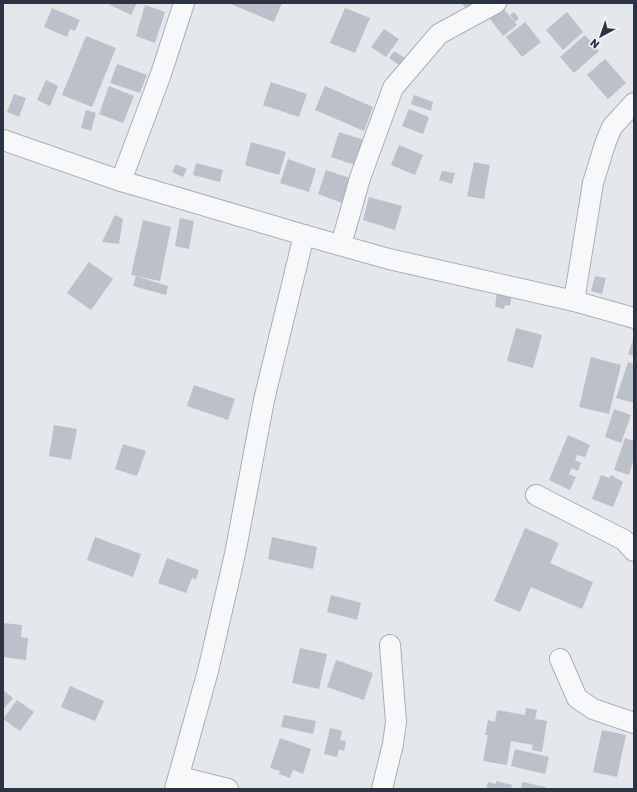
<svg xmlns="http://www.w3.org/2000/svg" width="637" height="792" font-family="Rubik,sans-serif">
	<rect width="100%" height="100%" fill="#e4e7ec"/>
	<g fill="#bbc0ca">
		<polygon points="106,3 137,3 131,15"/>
		<polygon points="228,3 282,3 274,22"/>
		<polygon points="461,3 475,3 468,10"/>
		<polygon points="145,5 165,12 155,43 136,36"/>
		<polygon points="52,8 80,20 75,31 70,29 67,37 44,27"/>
		<polygon points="345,8 370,18 355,53 330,43"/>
		<polygon points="503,8 517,25 503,36 490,19"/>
		<polygon points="514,12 519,18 515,22 510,15"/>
		<polygon points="567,12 583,32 563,50 546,30"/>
		<polygon points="525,22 541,42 522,57 506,37"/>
		<polygon points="384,29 399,39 386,57 371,47"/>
		<polygon points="585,35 599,51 574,73 560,57"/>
		<polygon points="86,36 116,48 92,107 62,95"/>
		<polygon points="394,51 405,58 400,66 389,58"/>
		<polygon points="605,59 626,83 608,99 587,75"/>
		<polygon points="117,64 147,75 140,93 110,83"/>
		<polygon points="46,80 58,86 50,106 37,100"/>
		<polygon points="271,82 307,94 299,117 263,105"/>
		<polygon points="109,86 134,96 123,123 99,114"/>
		<polygon points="325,86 373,107 364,131 315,110"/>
		<polygon points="14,94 26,98 19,117 7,112"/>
		<polygon points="414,95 433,102 431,111 411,104"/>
		<polygon points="409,109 429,117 423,134 402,126"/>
		<polygon points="86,110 96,113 91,131 81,128"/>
		<polygon points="339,132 364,140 355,165 331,157"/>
		<polygon points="251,142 286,152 279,175 245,165"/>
		<polygon points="399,145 423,155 415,175 391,165"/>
		<polygon points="288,159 316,169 309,192 280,183"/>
		<polygon points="474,162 490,165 484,199 467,196"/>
		<polygon points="196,163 223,170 220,182 193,175"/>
		<polygon points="176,164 187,169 183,177 172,172"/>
		<polygon points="326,170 353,179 345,204 318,194"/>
		<polygon points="442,171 455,173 452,184 439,180"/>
		<polygon points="369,197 402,206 395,230 363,220"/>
		<polygon points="115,215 123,219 119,244 102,242"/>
		<polygon points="180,218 194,221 189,249 175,246"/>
		<polygon points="143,220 171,227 160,281 131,275"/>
		<polygon points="89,262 113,279 91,310 67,293"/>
		<polygon points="136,276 168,286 166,295 133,286"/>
		<polygon points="595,276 606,278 602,294 591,291"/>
		<polygon points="497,292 512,295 510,306 505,305 504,309 495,307"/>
		<polygon points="516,328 542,335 533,368 507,361"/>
		<polygon points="634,337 634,356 628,354"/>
		<polygon points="591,357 621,365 609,414 579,407"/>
		<polygon points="628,362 634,364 634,403 616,398"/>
		<polygon points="194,385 235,399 228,420 187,406"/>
		<polygon points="614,409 631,415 621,443 605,437"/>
		<polygon points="54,425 77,429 71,460 49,456"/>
		<polygon points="568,435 590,445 585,457 577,455 575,460 581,463 578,471 572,468 569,474 576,477 570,490 549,480"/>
		<polygon points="625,438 634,441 634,458 629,475 614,470"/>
		<polygon points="123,444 146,451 137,476 115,469"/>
		<polygon points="601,475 609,478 611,475 623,482 613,507 592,499"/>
		<polygon points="525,528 559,543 550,563 593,582 582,609 531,587 520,612 494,601"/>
		<polygon points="95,537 141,554 133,577 87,560"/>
		<polygon points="272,537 317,547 313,569 268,559"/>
		<polygon points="167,558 199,570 196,580 192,578 186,593 158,583"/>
		<polygon points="331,595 361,603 357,620 327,612"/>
		<polygon points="3,623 22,625 21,637 28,638 26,660 3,657"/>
		<polygon points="300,648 327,654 319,689 292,683"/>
		<polygon points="336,660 373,673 364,700 327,687"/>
		<polygon points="70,686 104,701 95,721 61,707"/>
		<polygon points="3,690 13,698 3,710"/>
		<polygon points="17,700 34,712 20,731 3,719"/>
		<polygon points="526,708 537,710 535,719 547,721 542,752 532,750 533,745 511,741 507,765 483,761 488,735 485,735 488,720 495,722 497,710 525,715"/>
		<polygon points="284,715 316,721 313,734 281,727"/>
		<polygon points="330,728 342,731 340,740 346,741 344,751 339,749 337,757 324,754"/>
		<polygon points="602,730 626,735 617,777 593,772"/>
		<polygon points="280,738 311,749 303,774 293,770 290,778 279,774 280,771 270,768"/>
		<polygon points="515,749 549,757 545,774 511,766"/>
		<polygon points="496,781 512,785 511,789 486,789 488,782 496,784"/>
		<polygon points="522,782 546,787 546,789 521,789"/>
	</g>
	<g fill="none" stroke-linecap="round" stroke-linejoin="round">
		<defs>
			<g id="minor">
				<polyline points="3,140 121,181 304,235 389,259 574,301 634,318"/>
				<polyline points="121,181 161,74 184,3"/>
				<polyline points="341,245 360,178 393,88 439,34 496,3"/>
				<polyline points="574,301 593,183 605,144 612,127 634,103"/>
				<polyline points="536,495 624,540 634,551"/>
				<polyline points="560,659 577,698 593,709 634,723"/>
				<polyline points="180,777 228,789"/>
				<polyline points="175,789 208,671 235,554 264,400 304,235"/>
				<polyline points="382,789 393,744 396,722 390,645"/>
			</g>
		</defs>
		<use href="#minor" stroke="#a9aeb7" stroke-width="22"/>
		<use href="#minor" stroke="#f7f8fa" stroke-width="20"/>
	</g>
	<rect width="637" height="792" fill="none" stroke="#2b3445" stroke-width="8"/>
	<g transform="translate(601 36) rotate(220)" stroke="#f4f6f9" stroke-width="3" paint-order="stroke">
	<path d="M0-3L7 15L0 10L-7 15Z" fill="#2b3445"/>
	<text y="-6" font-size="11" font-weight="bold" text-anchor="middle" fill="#2b3445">N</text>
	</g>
</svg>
